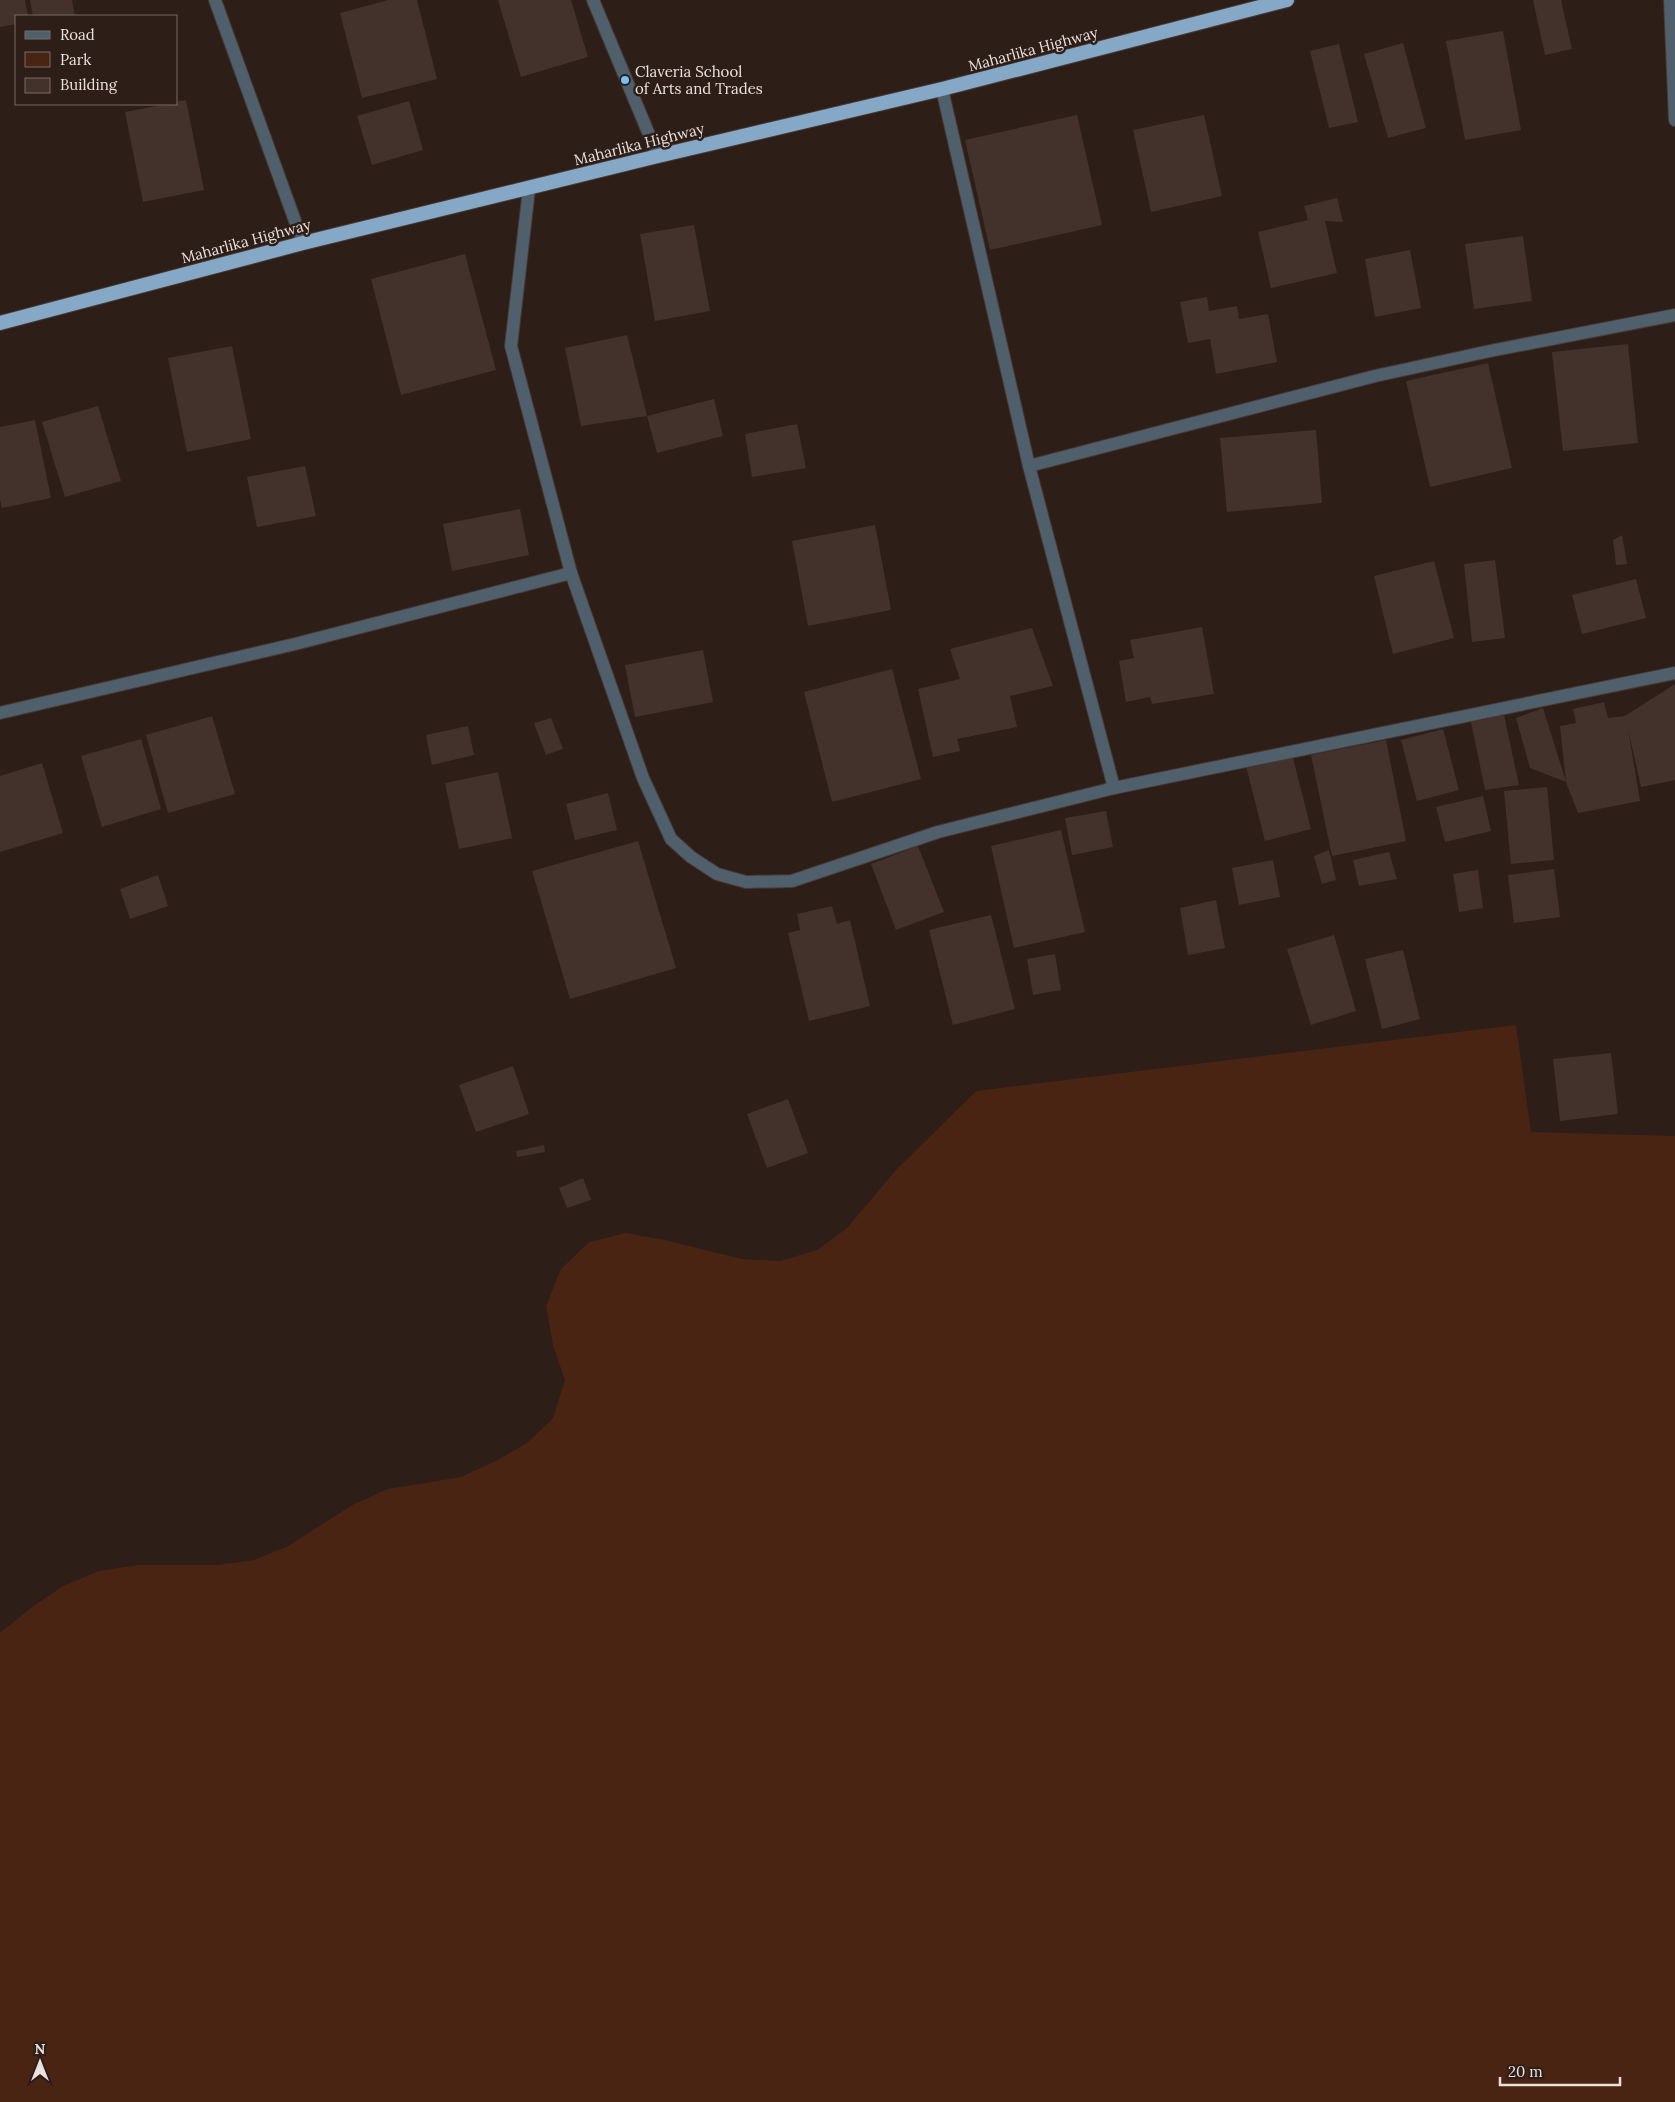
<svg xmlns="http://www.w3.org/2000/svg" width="1675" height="2102" font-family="Lora,serif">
	<rect width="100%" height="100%" fill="#2d1e18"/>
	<polygon fill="#492413" points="1516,1025 1531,1132 1675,1136 1675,2102 0,2102 0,1633 32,1607 63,1586 99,1571 138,1565 217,1565 254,1560 288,1546 354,1504 388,1489 461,1477 496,1461 528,1442 553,1418 565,1380 553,1345 546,1306 561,1269 589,1242 626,1233 665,1240 742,1259 780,1261 817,1250 847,1228 895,1171 976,1091"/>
	<g fill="#42322b">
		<polygon points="0,0 25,0 28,16 16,16 16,24 0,27"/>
		<polygon points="30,0 72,0 75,16 33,16"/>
		<polygon points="388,0 417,0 437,79 362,98 340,13"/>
		<polygon points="498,0 571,0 588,57 521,77"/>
		<polygon points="1533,0 1561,0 1572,49 1545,55"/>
		<polygon points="1503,31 1521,130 1465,140 1446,41"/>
		<polygon points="1403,43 1426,128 1388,138 1364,54"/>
		<polygon points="1339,44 1358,122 1329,128 1310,51"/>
		<polygon points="186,100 204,190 143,202 125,112 167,104 176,104 176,102"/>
		<polygon points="409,101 423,150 372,165 357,116"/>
		<polygon points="1077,115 1102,225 990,250 965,140"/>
		<polygon points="1204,115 1222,196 1151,212 1133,130"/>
		<polygon points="1337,198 1343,222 1325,221 1337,273 1271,288 1258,232 1308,220 1304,206"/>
		<polygon points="694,225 710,311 655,321 640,234"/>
		<polygon points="1523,236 1532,301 1474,309 1465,244"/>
		<polygon points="1410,250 1421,308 1375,317 1365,259"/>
		<polygon points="465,254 496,370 401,395 371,279"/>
		<polygon points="1207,297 1209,311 1237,306 1239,319 1268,314 1277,362 1216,374 1210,339 1188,343 1180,302"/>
		<polygon points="627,335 647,416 581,426 565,348"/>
		<polygon points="1628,344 1638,443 1563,451 1552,352"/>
		<polygon points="232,346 251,439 187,452 168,358"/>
		<polygon points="1488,363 1512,468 1430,487 1406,381"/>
		<polygon points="714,399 723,436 657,453 647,416"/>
		<polygon points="98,406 121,481 65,497 42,422"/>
		<polygon points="35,420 51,498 2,508 0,500 0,427"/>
		<polygon points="797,424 806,468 752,477 745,434"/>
		<polygon points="1316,430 1322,503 1227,512 1220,438"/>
		<polygon points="305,466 316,516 257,527 247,477"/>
		<polygon points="520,509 529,555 452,571 443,524"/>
		<polygon points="875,525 891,610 808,626 792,541"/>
		<polygon points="1622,535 1627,564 1616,565 1613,540"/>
		<polygon points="1495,560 1505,638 1472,642 1464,564"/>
		<polygon points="1434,561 1454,638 1393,654 1374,576"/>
		<polygon points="1636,579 1646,618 1582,634 1572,595"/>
		<polygon points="1202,627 1214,694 1152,704 1150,697 1126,702 1119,661 1134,658 1130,640"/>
		<polygon points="1032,628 1053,686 1010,696 1017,727 957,739 960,751 933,757 918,689 960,679 950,649"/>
		<polygon points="703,650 713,702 635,717 625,665"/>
		<polygon points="892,669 921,779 832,802 804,692"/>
		<polygon points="1675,684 1675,780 1641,787 1628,729 1640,801 1578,813 1566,782 1560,726 1576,723 1573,709 1604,702 1608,718 1625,716"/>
		<polygon points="1543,708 1566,782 1530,768 1516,718"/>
		<polygon points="1504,715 1519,785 1485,790 1471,722"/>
		<polygon points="212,716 235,794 168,813 146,735"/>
		<polygon points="551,718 563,749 546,755 534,723"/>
		<polygon points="468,726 474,755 432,765 426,735"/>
		<polygon points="1443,729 1459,790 1417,801 1401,740"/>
		<polygon points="141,739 161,809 102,827 81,756"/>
		<polygon points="1386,740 1406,841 1332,856 1311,755"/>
		<polygon points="1292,754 1311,829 1265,841 1246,766"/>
		<polygon points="42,763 63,833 0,852 0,776"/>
		<polygon points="498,772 512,838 459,849 445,783"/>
		<polygon points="1547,787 1554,860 1511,864 1504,791"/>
		<polygon points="608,793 617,830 575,840 566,804"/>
		<polygon points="1483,796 1491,831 1445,842 1436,807"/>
		<polygon points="1106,811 1113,847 1072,855 1065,818"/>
		<polygon points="1061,830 1085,932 1014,948 991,846"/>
		<polygon points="638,841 676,968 570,999 532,871"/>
		<polygon points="918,846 944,912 896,930 871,864"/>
		<polygon points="1329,850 1336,880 1322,884 1314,856"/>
		<polygon points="1389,852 1397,879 1359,886 1353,860"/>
		<polygon points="1273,860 1280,897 1239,905 1232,868"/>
		<polygon points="1554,869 1560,917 1514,923 1508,875"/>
		<polygon points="1478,870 1483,908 1459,912 1453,874"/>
		<polygon points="158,875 168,906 130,919 120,889"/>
		<polygon points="1216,900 1225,948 1188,955 1180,908"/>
		<polygon points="832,906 837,924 850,920 870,1006 809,1021 788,933 800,930 797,914"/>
		<polygon points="991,915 1015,1009 953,1025 929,930"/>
		<polygon points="1334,935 1356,1011 1311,1025 1287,949"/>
		<polygon points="1403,950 1420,1019 1382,1029 1365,959"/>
		<polygon points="1055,954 1061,990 1033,995 1027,959"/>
		<polygon points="1611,1053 1618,1114 1560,1121 1553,1059"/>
		<polygon points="513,1066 529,1114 476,1132 459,1085"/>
		<polygon points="788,1099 808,1153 767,1168 747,1114"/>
		<polygon points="544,1145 545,1152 517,1157 516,1151"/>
		<polygon points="583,1178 591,1200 567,1208 559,1188"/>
	</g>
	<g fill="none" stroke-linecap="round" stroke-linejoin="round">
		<defs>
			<polyline id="service" points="593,0 658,156"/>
			<g id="minor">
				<polyline points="215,0 303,243"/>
				<polyline points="1670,0 1675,120"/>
				<polyline points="942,89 1029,466 1114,788 1675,673"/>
				<polyline points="529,189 511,346 571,573 643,778 671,839 691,857 717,874 746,882 792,881 938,832 1114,788"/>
				<polyline points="1029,466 1375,376 1490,351 1675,315"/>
				<polyline points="0,713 295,644 571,573"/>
			</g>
			<polyline id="trunk" points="0,323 303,243 658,156 942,89 1287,0"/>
		</defs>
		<use href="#service" stroke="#483933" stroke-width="14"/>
		<use href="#minor" stroke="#483933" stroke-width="14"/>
		<use href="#trunk" stroke="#483933" stroke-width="16"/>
		<use href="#service" stroke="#505f6c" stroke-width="12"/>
		<use href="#minor" stroke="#505f6c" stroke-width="12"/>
		<use href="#trunk" stroke="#84a8c5" stroke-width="14"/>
	</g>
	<circle fill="#79bff8" stroke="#2d1e18" stroke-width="2" cx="625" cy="80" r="5"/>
	<g text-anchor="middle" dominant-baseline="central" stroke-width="5" stroke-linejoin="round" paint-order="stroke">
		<g font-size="15" fill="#ebe1dc" stroke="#2d1e18">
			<text transform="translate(1033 49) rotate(-15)">Maharlika Highway</text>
			<text transform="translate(639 144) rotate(-14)">Maharlika Highway</text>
			<text transform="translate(246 241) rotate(-15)">Maharlika Highway</text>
		</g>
		<g font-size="15" fill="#ebe1dc" stroke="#2d1e18" text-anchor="start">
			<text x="635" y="71">Claveria School<tspan x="635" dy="17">of Arts and Trades</tspan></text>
		</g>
	</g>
	<rect x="15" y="15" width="162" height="90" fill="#2d1e18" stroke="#796c66"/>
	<rect x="25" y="31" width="25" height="8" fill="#505f6c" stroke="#796c66"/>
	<text x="60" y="40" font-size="15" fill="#ebe1dc">Road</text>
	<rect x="25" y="52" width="25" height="15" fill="#492413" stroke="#796c66"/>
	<text x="60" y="65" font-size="15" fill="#ebe1dc">Park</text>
	<rect x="25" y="78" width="25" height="15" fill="#42322b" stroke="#796c66"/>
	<text x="60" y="90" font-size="15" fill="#ebe1dc">Building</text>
	<g transform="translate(40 2062)" stroke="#2d1e18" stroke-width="4" paint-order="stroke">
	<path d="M0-4L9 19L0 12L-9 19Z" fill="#ebe1dc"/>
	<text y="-8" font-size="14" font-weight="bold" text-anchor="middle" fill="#ebe1dc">N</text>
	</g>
	<path d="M1500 2077v8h120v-8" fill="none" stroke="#ebe1dc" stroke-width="2.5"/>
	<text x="1508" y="2077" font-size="15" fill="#ebe1dc" stroke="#2d1e18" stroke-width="4" paint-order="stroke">20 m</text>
</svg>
